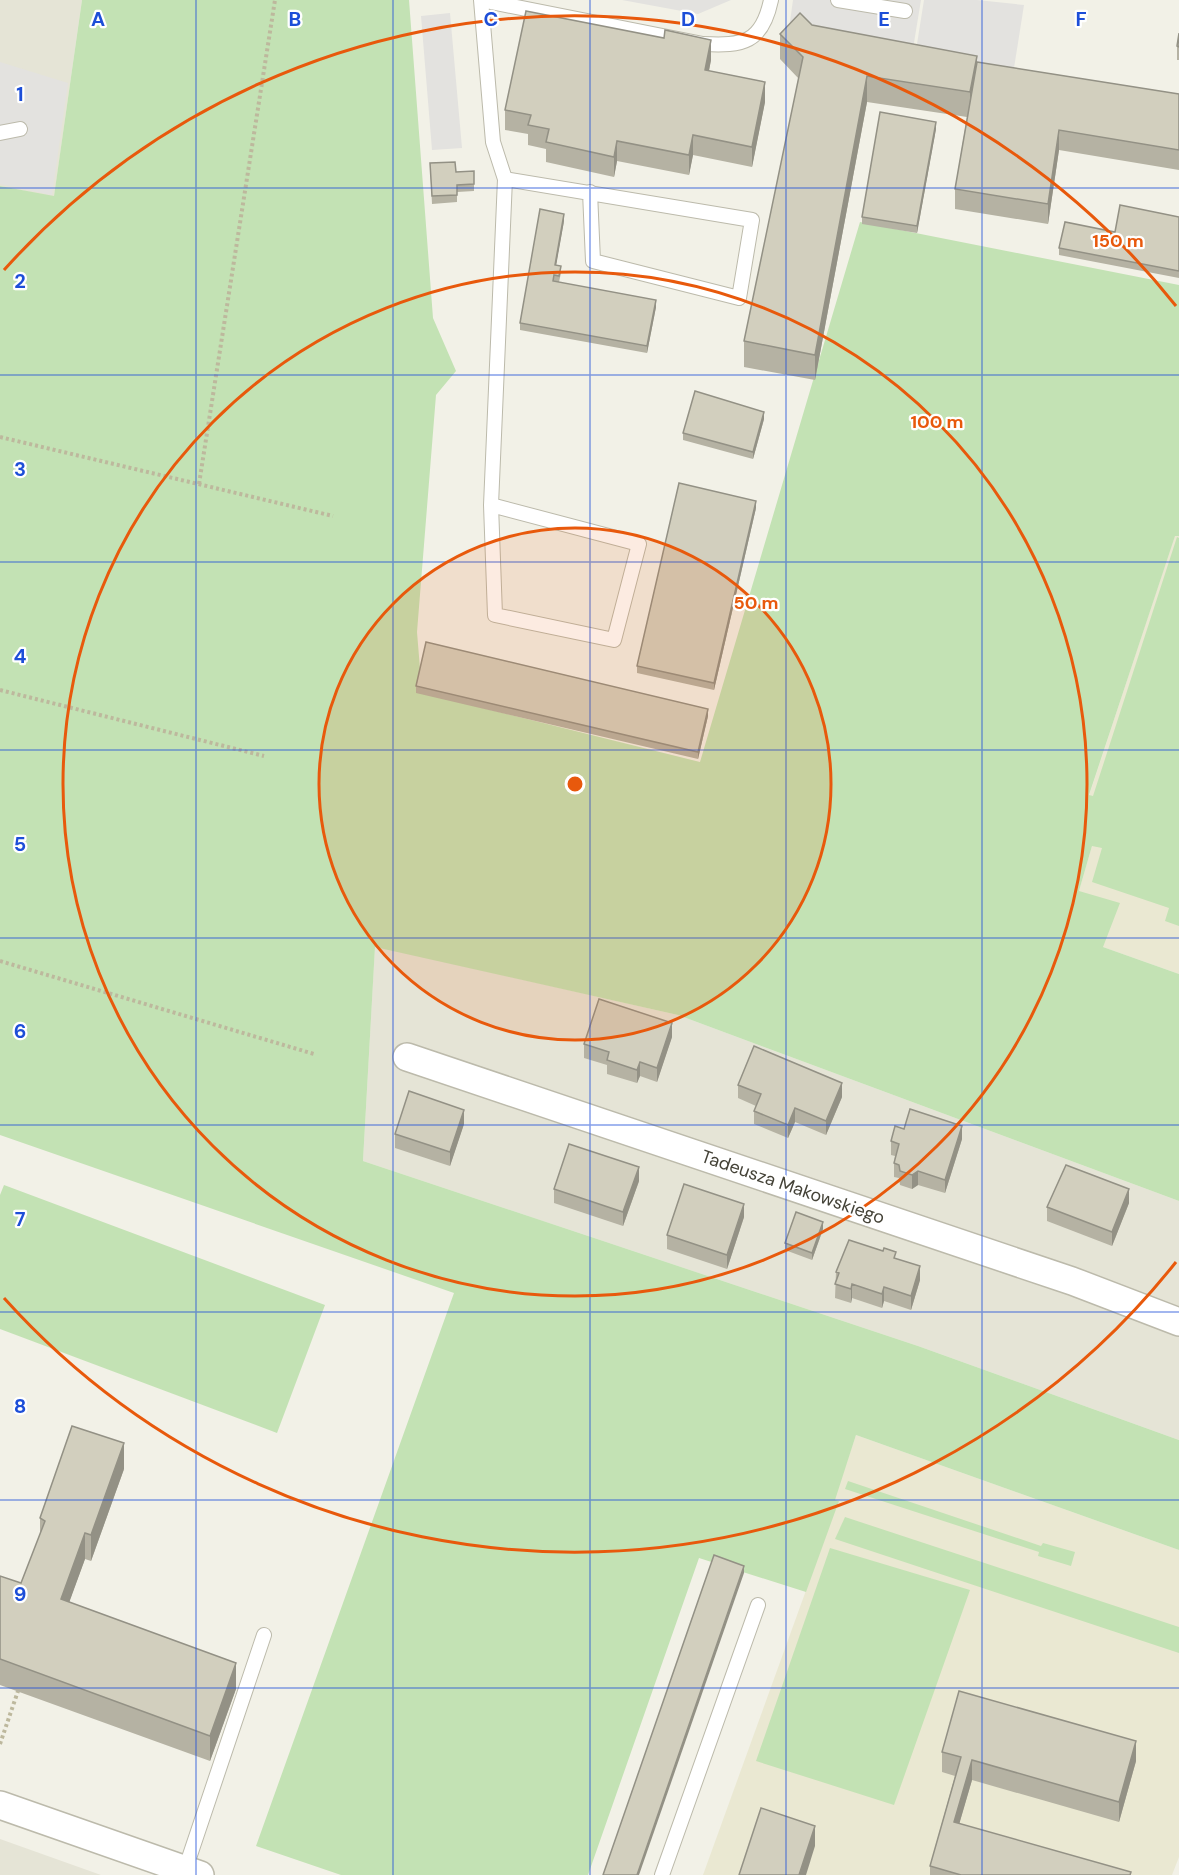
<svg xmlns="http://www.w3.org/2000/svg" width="1179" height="1875" font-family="'DM Sans',sans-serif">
	<rect width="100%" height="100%" fill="#f2f1e7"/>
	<g fill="#e5e4d6">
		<polygon points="0,0 82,0 54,197 0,186"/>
		<polygon points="375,946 678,1015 1179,1201 1179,1440 918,1346 363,1161"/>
		<polygon points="0,1839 101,1875 0,1875"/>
	</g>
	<g fill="#eae8d2">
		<polygon points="1175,535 1179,536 1179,974 1103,947 1079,891 1092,846 1074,841"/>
		<polygon points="856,1435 1179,1550 1179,1857 1172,1875 703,1875 838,1502 834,1500"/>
	</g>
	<g fill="#c3e2b4">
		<polygon points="82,0 409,0 433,318 456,371 436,395 417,632 422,693 700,762 860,222 1179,285 1179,536 1175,536 1089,795 1093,796 1177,537 1179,538 1179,926 1165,921 1169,908 1092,882 1102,848 1092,846 1079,891 1120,903 1103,947 1179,974 1179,1201 678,1015 375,947 363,1161 918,1346 1179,1440 1179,1550 856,1435 835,1500 839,1501 806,1592 699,1558 588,1875 341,1875 256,1846 454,1293 0,1135 0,186 54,196"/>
		<polygon points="4,1185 325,1305 277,1433 0,1329 0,1195"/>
		<polygon points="848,1481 1041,1546 1043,1543 1075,1552 1071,1566 1038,1556 1039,1552 845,1489"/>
		<polygon points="845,1517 1179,1627 1179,1653 835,1539"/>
		<polygon points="830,1548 970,1590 894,1805 756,1761"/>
	</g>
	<g fill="#e3e2df">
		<polygon points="622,0 731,0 698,14"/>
		<polygon points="793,0 921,0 910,67 788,36"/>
		<polygon points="924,0 977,0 1024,5 1011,87 913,69"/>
		<polygon points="450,13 462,148 432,150 421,16"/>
		<polygon points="0,62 68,83 52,195 0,184"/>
	</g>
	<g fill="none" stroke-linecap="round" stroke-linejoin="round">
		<defs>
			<g id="service">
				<polyline points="838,0 905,11"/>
				<polyline points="0,133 20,129"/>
				<polyline points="505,179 752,220 739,298 593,261 590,192"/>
				<path d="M491,505L639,544L614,640L495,615L491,505L505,179L493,142L481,0L703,44C743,46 762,43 771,0"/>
				<polyline points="185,1870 264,1635"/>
				<polyline points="662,1875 758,1605"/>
			</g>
			<g id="minor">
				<polyline points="407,1057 1072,1281 1179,1322"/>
				<polyline points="0,1805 200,1875"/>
			</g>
		</defs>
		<use href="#service" stroke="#bcbaab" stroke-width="16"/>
		<use href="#minor" stroke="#bcbaab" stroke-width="30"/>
		<g stroke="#bdb89d" stroke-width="4" stroke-dasharray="3 3" stroke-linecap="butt">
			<polyline points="0,437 333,516"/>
			<polyline points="199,484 275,0"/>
			<polyline points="0,690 264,756"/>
			<polyline points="0,961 314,1054"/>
			<polyline points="0,1744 18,1691"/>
		</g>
		<use href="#service" stroke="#fff" stroke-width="14"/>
		<use href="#minor" stroke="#fff" stroke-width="27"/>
	</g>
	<g fill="#b5b2a3">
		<polygon points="812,25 977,62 1179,94 1179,170 1059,150 1048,224 955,209 955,189 967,117 867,102 815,380 744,367 744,341 799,79 780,59 780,34"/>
		<polygon points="1179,33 1179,60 1177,60 1177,46"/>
		<polygon points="711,60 709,71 765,102 752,167 693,155 689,175 617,161 614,177 546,162 546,149 528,145 528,134 505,130 505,110"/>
		<polygon points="936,129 917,233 862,224 862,217"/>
		<polygon points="430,163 456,172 474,171 474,191 457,192 457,202 432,204"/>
		<polygon points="1179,217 1179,278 1059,255 1059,248"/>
		<polygon points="564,221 556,265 561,273 559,282 656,307 647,353 520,330 520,323"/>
		<polygon points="764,419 753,459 683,440 683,433"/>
		<polygon points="756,508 714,690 637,673 637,666"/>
		<polygon points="416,686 708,716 698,759 416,693"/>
		<polygon points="672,1037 657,1082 640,1076 637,1083 607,1074 607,1065 584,1058 584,1044"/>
		<polygon points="738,1085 842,1097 826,1135 795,1122 788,1138 754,1124 754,1111 756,1106 738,1098"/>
		<polygon points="464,1124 450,1166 395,1148 395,1134"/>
		<polygon points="904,1129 962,1139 945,1193 918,1185 912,1189 900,1185 899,1178 894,1177 894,1163 895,1156 891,1155 891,1141"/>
		<polygon points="639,1181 623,1226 554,1203 554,1189"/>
		<polygon points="1129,1203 1112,1246 1047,1221 1047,1207"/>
		<polygon points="744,1217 727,1269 667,1249 667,1235"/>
		<polygon points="823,1229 812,1260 785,1250 785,1243"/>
		<polygon points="896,1258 920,1280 911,1310 884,1301 882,1308 852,1298 851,1303 835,1298 836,1272"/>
		<polygon points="124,1469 91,1561 85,1559 69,1602 236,1689 210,1761 0,1685 0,1576 21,1583 40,1535 40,1518"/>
		<polygon points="942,1752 1136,1761 1119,1822 972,1780 959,1824 1131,1875 930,1875 930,1866 955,1776 942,1772"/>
	</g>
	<g fill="#939185">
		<polygon points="711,40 711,60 705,90 705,70"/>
		<polygon points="977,56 977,82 970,117 970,92"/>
		<polygon points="867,76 867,102 815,380 815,355"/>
		<polygon points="765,82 765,102 752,167 752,147"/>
		<polygon points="936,122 936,129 917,233 917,226"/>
		<polygon points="1059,130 1059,150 1048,224 1048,204"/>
		<polygon points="693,135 693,155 689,175 689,155"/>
		<polygon points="617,141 617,161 614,177 614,157"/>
		<polygon points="564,214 564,221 555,272 555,265"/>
		<polygon points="656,300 656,307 647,353 647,346"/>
		<polygon points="764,412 764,419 753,459 753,452"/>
		<polygon points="756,501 756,508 714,690 714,683"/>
		<polygon points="708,709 708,716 698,759 698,752"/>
		<polygon points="672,1023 672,1037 657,1082 657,1068"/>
		<polygon points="640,1062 640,1076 637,1083 637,1070"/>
		<polygon points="842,1083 842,1097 826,1135 826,1121"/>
		<polygon points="795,1108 795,1122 788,1138 788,1125"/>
		<polygon points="464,1110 464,1124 450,1166 450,1152"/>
		<polygon points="962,1126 962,1139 945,1193 945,1180"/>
		<polygon points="639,1167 639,1181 623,1226 623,1212"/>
		<polygon points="918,1171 918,1185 912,1189 912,1175"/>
		<polygon points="1129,1189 1129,1203 1112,1246 1112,1232"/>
		<polygon points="744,1204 744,1217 727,1269 727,1255"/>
		<polygon points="823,1222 823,1229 812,1260 812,1253"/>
		<polygon points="920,1266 920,1280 911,1310 911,1296"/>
		<polygon points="852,1284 852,1298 851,1303 851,1289"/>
		<polygon points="884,1287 884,1301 882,1308 882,1294"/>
		<polygon points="124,1443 124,1469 91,1561 91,1535"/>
		<polygon points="85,1533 85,1559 61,1625 61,1599"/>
		<polygon points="744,1566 744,1573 639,1875 637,1875"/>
		<polygon points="236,1663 236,1689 210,1761 210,1736"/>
		<polygon points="1136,1741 1136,1761 1119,1822 1119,1802"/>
		<polygon points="972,1760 972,1780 954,1842 954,1822"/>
		<polygon points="815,1826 815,1846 806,1875 799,1875"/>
	</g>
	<g fill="#d2cfbe" stroke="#939185" stroke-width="1.5">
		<polygon points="526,11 664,38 665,30 711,40 705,70 765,82 752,147 693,135 689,155 617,141 614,157 546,142 549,129 528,125 531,115 505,110"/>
		<polygon points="800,13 812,25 977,56 970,92 867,76 815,355 744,341 803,57 780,34"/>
		<polygon points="1179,33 1179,47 1177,46"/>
		<polygon points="977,62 1179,94 1179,150 1059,130 1048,204 955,189"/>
		<polygon points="880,112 936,122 917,226 862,217"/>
		<polygon points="455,162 456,172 474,171 474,184 457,185 457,195 432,196 430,163"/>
		<polygon points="1120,205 1179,217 1179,271 1059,248 1065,222 1115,232"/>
		<polygon points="540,209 564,214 555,265 561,266 559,276 554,275 553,281 656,300 647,346 520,323"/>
		<polygon points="695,391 764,412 753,452 683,433"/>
		<polygon points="679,483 756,501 714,683 637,666"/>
		<polygon points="426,642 708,709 698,752 416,686"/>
		<polygon points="599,999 672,1023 657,1068 640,1062 637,1070 607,1060 609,1052 584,1044"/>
		<polygon points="754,1046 842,1083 826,1121 795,1108 788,1125 754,1111 761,1094 738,1085"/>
		<polygon points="409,1091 464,1110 450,1152 395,1134"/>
		<polygon points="910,1109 962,1126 945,1180 918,1171 912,1175 900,1171 899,1165 894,1163 899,1144 891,1141 895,1126 904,1129"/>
		<polygon points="569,1144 639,1167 623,1212 554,1189"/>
		<polygon points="1066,1165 1129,1189 1112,1232 1047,1207"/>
		<polygon points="684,1184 744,1204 727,1255 667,1235"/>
		<polygon points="796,1212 823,1222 812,1253 785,1243"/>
		<polygon points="849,1240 883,1251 884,1248 896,1252 894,1258 920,1266 911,1296 884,1287 882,1294 852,1284 851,1289 835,1284 839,1273 836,1272"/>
		<polygon points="72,1426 124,1443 91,1535 85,1533 61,1599 236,1663 210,1736 0,1659 0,1576 21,1583 45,1521 40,1518"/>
		<polygon points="714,1555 744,1566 637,1875 603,1875"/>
		<polygon points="959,1691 1136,1741 1119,1802 972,1760 954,1822 1131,1872 1130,1875 961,1875 930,1866 961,1757 942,1752"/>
		<polygon points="761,1808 815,1826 799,1875 739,1875"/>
	</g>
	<path fill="none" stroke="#1d4ed8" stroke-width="1.5" stroke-opacity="0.55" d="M196,0V1875M393,0V1875M590,0V1875M786,0V1875M982,0V1875M0,188H1179M0,375H1179M0,562H1179M0,750H1179M0,938H1179M0,1125H1179M0,1312H1179M0,1500H1179M0,1688H1179"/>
	<circle cx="575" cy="784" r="256" fill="#e8590c" fill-opacity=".12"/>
	<g fill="none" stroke="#e8590c" stroke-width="3">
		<circle cx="575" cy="784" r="256"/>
		<circle cx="575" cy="784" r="512"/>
		<path d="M1176 1262A768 768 0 0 1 4 1298M4 270A768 768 0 0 1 1176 306"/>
	</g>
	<g text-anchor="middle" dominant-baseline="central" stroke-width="4.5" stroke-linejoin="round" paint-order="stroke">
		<g font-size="18" fill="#444237" stroke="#fff">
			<text transform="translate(793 1187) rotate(19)">Tadeusza Makowskiego</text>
		</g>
	</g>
	<g font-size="20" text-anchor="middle" font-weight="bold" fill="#1d4ed8" stroke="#fff" stroke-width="4.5" stroke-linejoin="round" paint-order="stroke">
		<text x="98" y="26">A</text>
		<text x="295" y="26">B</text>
		<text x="491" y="26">C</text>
		<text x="688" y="26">D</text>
		<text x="884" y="26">E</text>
		<text x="1081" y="26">F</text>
		<text x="20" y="101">1</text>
		<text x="20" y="288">2</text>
		<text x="20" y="476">3</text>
		<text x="20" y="663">4</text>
		<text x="20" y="851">5</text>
		<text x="20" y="1038">6</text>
		<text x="20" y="1226">7</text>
		<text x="20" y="1413">8</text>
		<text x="20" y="1601">9</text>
	</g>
	<circle cx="575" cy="784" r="9" fill="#e8590c" stroke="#fff" stroke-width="3"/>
	<g font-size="18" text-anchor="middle" font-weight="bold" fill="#e8590c" stroke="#fff" stroke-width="4.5" stroke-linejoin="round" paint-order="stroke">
		<text x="1118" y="247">150 m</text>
		<text x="937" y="428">100 m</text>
		<text x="756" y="609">50 m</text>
	</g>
</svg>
